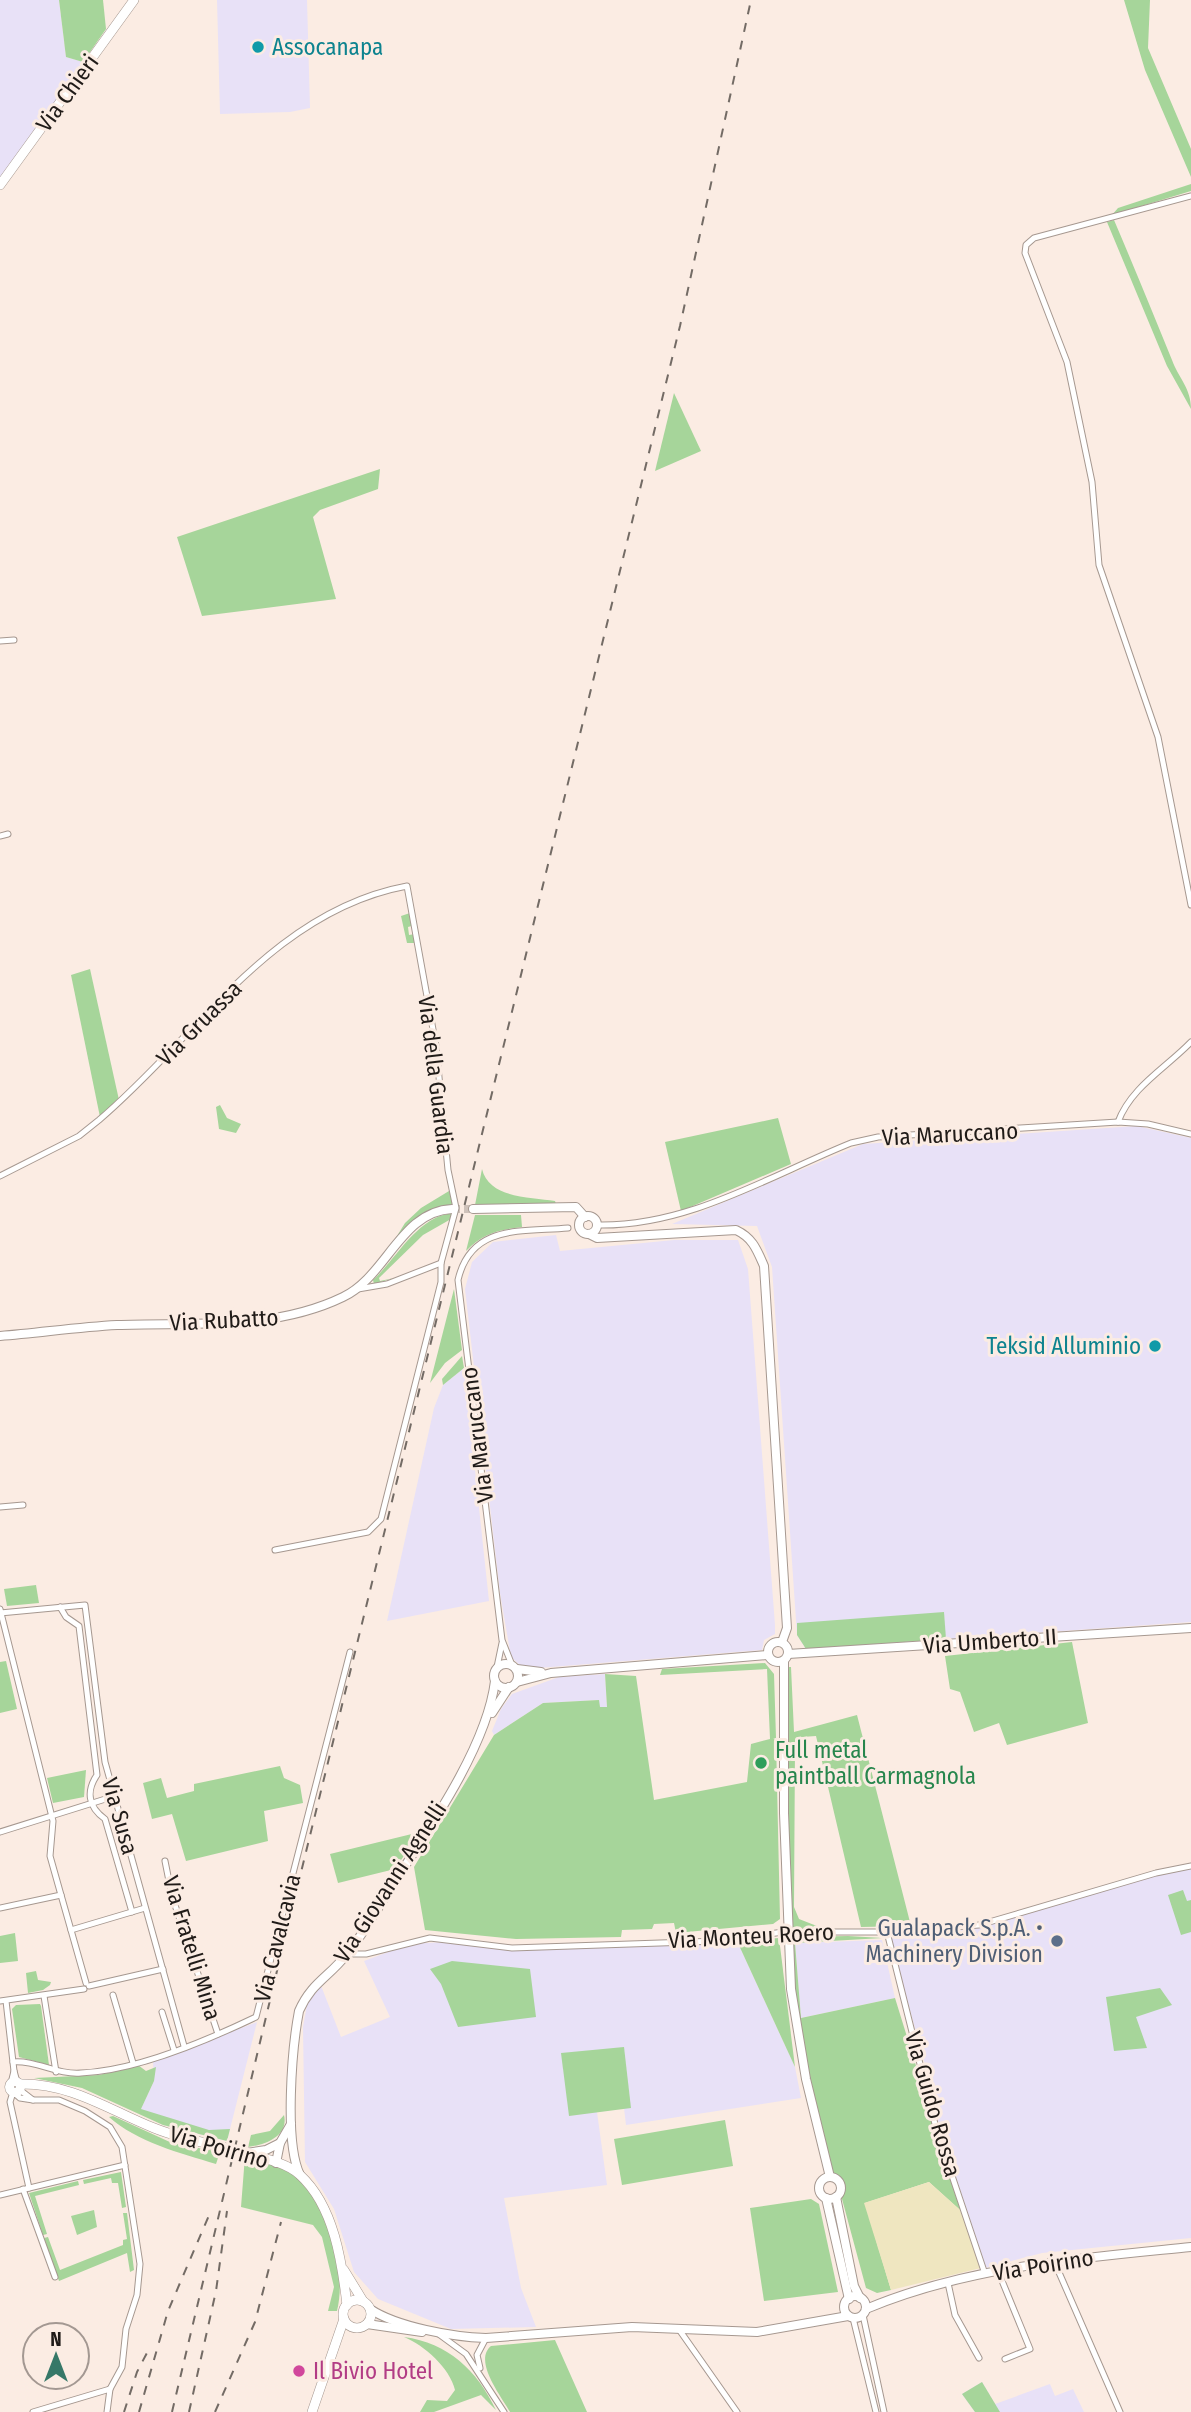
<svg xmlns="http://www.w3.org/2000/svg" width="1191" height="2412" font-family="'Fira Sans Condensed',sans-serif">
	<rect width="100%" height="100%" fill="#fbece3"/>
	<g fill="#e8e1f7">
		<polygon points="0,0 59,0 66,57 83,62 0,179"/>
		<polygon points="217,0 307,0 310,108 290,112 220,114"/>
		<polygon points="1137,1126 1191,1138 1191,1622 806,1649 797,1635 772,1267 757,1226 672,1224 863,1144"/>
		<polygon points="556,1235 560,1251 674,1240 738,1240 748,1269 775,1625 775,1634 764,1640 762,1650 539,1668 521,1666 511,1657 500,1593 465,1289 472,1262 493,1242"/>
		<polygon points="464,1368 489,1601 387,1621 434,1408 443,1385"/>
		<polygon points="605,1674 607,1707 599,1707 599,1700 543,1703 494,1735 492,1731 501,1709 512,1694 559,1677"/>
		<polygon points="1191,1868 1191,2238 1042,2253 985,2268 938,2121 939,2115 889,1934 979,1927 1157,1874"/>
		<polygon points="882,1940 895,1998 801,2018 795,1943"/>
		<polygon points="737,1941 795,2067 801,2098 626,2125 624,2108 597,2112 607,2185 504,2198 521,2288 536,2327 451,2329 378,2299 354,2272 334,2209 305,2162 303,2027 308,1999 320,1983 341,2037 390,2017 364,1961 410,1944 444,1942 513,1950"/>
		<polygon points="257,2022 227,2141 163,2125 139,2113 154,2081 153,2061"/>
		<polygon points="982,2382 995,2404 1050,2384 1055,2396 1073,2389 1084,2412 975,2412 962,2394"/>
	</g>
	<g fill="#a6d59a">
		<polygon points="59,0 103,0 106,29 83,62 66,57"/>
		<polygon points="1124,0 1150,0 1148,48 1191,149 1191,177 1145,70"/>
		<polygon points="1191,184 1191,191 1112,215 1118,208"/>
		<path d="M1114,220C1134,267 1153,313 1172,360C1179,379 1191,388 1191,409L1167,366L1107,222Z"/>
		<polygon points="674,393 701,451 655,471"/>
		<polygon points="380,469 378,489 320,510 313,517 336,599 202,616 177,537"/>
		<polygon points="413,912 415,925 408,927 409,935 415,934 416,943 407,943 401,916"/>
		<polygon points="90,969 119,1100 100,1117 71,975"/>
		<polygon points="220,1105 227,1118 241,1124 236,1133 219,1129 216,1107"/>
		<polygon points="778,1118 791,1164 681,1211 665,1142"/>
		<path d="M482,1169C489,1199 532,1197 555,1201L556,1204L475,1205Z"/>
		<path d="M449,1191L454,1205C420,1206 404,1234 384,1257L405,1223L421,1208Z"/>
		<path d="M452,1213L451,1219L423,1235L379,1278L380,1281L394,1278L374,1284L373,1280C398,1257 416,1218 452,1213Z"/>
		<path d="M475,1215H521L522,1227C498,1230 483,1233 466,1251Z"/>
		<polygon points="454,1289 462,1350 445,1363 430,1383"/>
		<polygon points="462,1356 464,1368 443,1385 442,1379"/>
		<polygon points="36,1585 39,1603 7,1606 4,1589"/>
		<polygon points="944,1612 946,1639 806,1649 797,1635 797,1623"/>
		<polygon points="1072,1642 1088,1723 1007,1745 999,1723 974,1732 960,1692 950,1689 945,1656"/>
		<polygon points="6,1661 17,1709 0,1713 0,1662"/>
		<polygon points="765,1663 774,1674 776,1738 773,1739 776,1739 780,1919 773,1924 676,1933 674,1923 654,1924 652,1929 622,1930 621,1937 516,1939 425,1930 414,1867 494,1735 543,1703 599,1700 600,1707 607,1707 605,1674 636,1676 654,1800 747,1782 751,1744 770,1739 767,1669 660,1675 662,1669"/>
		<polygon points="786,1667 791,1667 794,1732 857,1715 911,1926 861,1927 816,1736 802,1737 795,1746 794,1907 799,1919 822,1928 795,1930 790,1923"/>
		<polygon points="280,1766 284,1778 300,1785 303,1803 264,1811 268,1841 186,1861 172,1814 152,1819 143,1783 161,1778 167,1798 194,1791 194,1784"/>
		<polygon points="86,1770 84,1797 53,1803 47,1778"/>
		<polygon points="420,1832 395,1869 338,1883 330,1854"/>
		<polygon points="1183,1890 1187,1901 1191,1900 1191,1932 1181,1935 1168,1895"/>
		<polygon points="15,1933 18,1961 0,1963 0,1936"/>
		<path d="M848,1936L883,1938L795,1943L801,2018L895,1998L961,2211L929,2182L865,2203L891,2290L877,2293L866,2288L842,2199L843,2182L833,2172C815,2101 786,2015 792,1942L797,1937Z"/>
		<polygon points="779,1938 795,2067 737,1941"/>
		<polygon points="452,1961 530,1969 536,2017 458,2027 441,1984 430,1969"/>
		<polygon points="36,1971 38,1980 51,1982 50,1985 43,1990 28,1993 26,1973"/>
		<polygon points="1160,1988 1172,2005 1136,2017 1147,2048 1114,2051 1106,1997"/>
		<polygon points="40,2004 41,2006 49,2065 19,2057 12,2009 16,2005"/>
		<polygon points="624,2047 631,2108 569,2116 561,2053"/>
		<polygon points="138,2065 146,2071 156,2067 154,2081 141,2109 209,2130 230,2129 227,2141 163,2125 82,2088 34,2078 99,2075"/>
		<path d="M284,2115C289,2136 265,2145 248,2147L251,2135L270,2131Z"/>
		<path d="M113,2116L172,2143L220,2152L216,2164C180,2153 137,2142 109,2117Z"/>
		<polygon points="725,2120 733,2166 622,2185 614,2139"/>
		<path d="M245,2156C262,2161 281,2166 296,2176C331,2203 347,2270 337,2311H328L334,2287L322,2237L313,2225L241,2207Z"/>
		<polygon points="121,2172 126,2207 122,2208 118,2183 112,2183 111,2178 84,2184 83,2180"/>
		<polygon points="78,2181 79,2185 35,2196 47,2234 43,2235 29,2193"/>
		<polygon points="811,2199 819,2204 838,2292 764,2301 750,2208"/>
		<polygon points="94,2210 97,2227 77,2235 71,2216"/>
		<polygon points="123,2213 127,2213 134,2270 130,2272 127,2253 59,2281 44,2238 48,2237 60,2270 123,2245 123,2240 127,2239"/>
		<path d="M404,2337C448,2343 477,2370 496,2410L481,2395L434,2412H420L427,2400L447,2401L455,2390C450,2368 424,2345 404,2337Z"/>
		<path d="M555,2340L587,2412H510C501,2396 473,2361 491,2346Z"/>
		<polygon points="982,2382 1000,2412 975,2412 962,2394"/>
	</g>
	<polygon fill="#efe6c0" points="929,2182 967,2216 981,2268 891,2290 864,2203"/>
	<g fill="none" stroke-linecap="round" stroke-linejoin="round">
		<polyline stroke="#cfc2ba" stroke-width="8" stroke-dasharray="8 4" stroke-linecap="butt" points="452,1209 473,1209"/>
		<defs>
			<g id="street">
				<polyline points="1191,196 1034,238 1026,245 1025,253 1067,362 1092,482 1099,565 1158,737 1191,905"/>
				<polyline points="0,641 14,640"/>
				<polyline points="0,836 8,834"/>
				<path d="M1118,1122C1131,1087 1166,1068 1191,1042"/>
				<path d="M0,1176L79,1136L99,1120C197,1037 272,911 407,886L436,1046L448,1170L456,1208L441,1263L387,1284L358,1289"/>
				<path d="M597,1225C688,1227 769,1176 851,1143L878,1137L1118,1122L1148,1124L1191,1134"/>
				<polyline points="0,1507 23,1505"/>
				<polyline points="275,1550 368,1532 381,1519 441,1282 441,1263"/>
				<path d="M60,1607L66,1617L79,1626L97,1775C86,1791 88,1807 105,1819L132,1912"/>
				<polyline points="0,1609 53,1821 50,1856 61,1895"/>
				<polyline points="0,1613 85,1605 105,1762 184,2046"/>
				<path d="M512,1665L502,1640L458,1280C471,1224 521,1232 568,1228"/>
				<polyline points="497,1667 502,1643"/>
				<polyline points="0,1832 115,1796"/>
				<polyline points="165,1861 172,1896 218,2034"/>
				<polyline points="0,1908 61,1895 86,1983"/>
				<polyline points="71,1930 145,1908"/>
				<polyline points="887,1932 936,2128 985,2274"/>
				<polyline points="347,1954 366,1954 430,1938 512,1948 719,1941 783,1932 887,1932 979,1925 1156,1873 1191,1866"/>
				<polyline points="89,1986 163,1969"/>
				<polyline points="113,1995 133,2063"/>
				<polyline points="44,1996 56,2072"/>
				<polyline points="0,2001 84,1989"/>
				<polyline points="6,2001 14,2071"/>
				<polyline points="162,2012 174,2050"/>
				<path d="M13,2062C36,2060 57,2075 81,2073C136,2071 206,2041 256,2017L350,1652"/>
				<polyline points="11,2083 14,2071 17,2082"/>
				<polyline points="20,2090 33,2100 20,2098 13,2092 10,2102 29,2188"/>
				<polyline points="33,2100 59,2100 85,2111 110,2127 122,2147 140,2264 137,2295 126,2329 122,2367 110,2389 107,2412"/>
				<polyline points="23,2189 55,2277"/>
				<polyline points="0,2195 125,2165"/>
				<polyline points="1054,2261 1120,2412"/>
				<polyline points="998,2271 1030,2349 1005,2359"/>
				<polyline points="948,2283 955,2315 979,2358"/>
				<polyline points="863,2315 884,2412"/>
				<polyline points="853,2318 876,2412"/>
				<polyline points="678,2328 737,2412"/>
				<polyline points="440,2335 466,2354 504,2412"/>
				<polyline points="480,2368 477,2355 486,2338"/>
				<polyline points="33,2412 110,2389"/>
			</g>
			<g id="secondary">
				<polyline points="473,1209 576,1207 585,1217"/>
				<circle cx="588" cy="1225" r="9"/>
				<path d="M589,1234L597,1238L736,1230C753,1238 757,1250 764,1266L787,1628L782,1642"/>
				<path d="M0,1336C39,1333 78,1327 117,1325C193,1322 273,1331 343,1297C386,1277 401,1211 452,1209"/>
				<circle cx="778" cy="1652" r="10"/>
				<polyline points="788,1654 1191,1628"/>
				<polyline points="784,1661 784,1813 791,1989 806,2079 830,2177"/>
				<circle cx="506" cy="1676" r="12"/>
				<polyline points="517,1669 541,1672"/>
				<polyline points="517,1682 551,1673 767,1655"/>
				<polyline points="492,1713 509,1687"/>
				<polyline points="247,2153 266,2150 280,2143"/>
				<polyline points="276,2163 280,2143 291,2124"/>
				<path d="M300,2175C284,2142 292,2048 299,2011C311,1983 329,1977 346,1955C363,1935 376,1911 390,1889C427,1832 487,1747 495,1681"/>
				<circle cx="830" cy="2188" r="11"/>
				<polyline points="836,2197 854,2286 860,2298"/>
				<polyline points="826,2198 849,2299"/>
				<circle cx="855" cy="2307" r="11"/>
				<path d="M370,2309C397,2327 453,2337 486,2338L632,2327L757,2332L848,2316"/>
				<path d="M866,2309C968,2266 1082,2258 1191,2247"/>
				<polyline points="367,2324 422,2332"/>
			</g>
			<g id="primary">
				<polyline points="0,185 134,0"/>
				<circle cx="15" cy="2087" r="5.5"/>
				<path d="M20,2084C71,2083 109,2110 154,2128C176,2137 200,2142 223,2147"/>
				<path d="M244,2153C262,2158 286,2162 300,2175C334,2206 342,2262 347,2305"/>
				<polyline points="344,2270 363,2301"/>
				<circle cx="357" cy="2314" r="14"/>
				<polyline points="312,2412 344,2319"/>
			</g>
		</defs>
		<use href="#street" stroke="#a69890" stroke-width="7"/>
		<use href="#secondary" stroke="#a69890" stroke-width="10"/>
		<use href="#primary" stroke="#a69890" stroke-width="10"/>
		<use href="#street" stroke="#fff" stroke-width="5"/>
		<use href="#secondary" stroke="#fff" stroke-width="8"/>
		<use href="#primary" stroke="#fff" stroke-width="9"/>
		<g stroke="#736b65" stroke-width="2" stroke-dasharray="9 9" stroke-linecap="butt">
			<polyline points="124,2412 137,2372 150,2347"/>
			<polyline points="139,2412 168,2311 210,2213"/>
			<polyline points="172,2412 281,1954 680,326 751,0"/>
			<polyline points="189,2412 216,2291 227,2211"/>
			<polyline points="215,2412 255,2322 281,2222"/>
		</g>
		<defs>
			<polyline id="primary-bridge" points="223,2147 244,2153"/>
		</defs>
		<use href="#primary-bridge" stroke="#a69890" stroke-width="10" stroke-linecap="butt"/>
		<use href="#primary-bridge" stroke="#fff" stroke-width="9"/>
	</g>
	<g fill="#0f9aa8" stroke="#fbece3" stroke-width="2.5">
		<circle cx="258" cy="47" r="7"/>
		<circle cx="1155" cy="1346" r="7"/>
	</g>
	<circle fill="#2e9e5b" stroke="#fbece3" stroke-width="2.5" cx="761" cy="1763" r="7"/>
	<circle fill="#5c6f8a" stroke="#fbece3" stroke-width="2.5" cx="1057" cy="1941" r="7"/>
	<circle fill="#d1479c" stroke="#fbece3" stroke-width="2.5" cx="299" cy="2371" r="7"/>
	<g text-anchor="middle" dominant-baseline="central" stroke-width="6" stroke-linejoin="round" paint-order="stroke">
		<g font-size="23" fill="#0d838f" stroke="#fbece3" text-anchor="start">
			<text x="272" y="47">Assocanapa</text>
			<text x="1141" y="1346" text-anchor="end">Teksid Alluminio</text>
		</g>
		<g font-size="23" fill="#201b18" stroke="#fbece3">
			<text transform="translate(67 93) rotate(-54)">Via Chieri</text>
			<text transform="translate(199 1023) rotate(-45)">Via Gruassa</text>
			<text transform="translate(436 1075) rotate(83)">Via della Guardia</text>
			<text transform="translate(950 1134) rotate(-3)">Via Maruccano</text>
			<text transform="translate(224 1320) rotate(-3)">Via Rubatto</text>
			<text transform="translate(477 1435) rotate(-97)">Via Maruccano</text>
			<text transform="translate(990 1641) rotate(-4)">Via Umberto II</text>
			<text transform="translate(120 1816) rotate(74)">Via Susa</text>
			<text transform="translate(390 1882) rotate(-57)">Via Giovanni Agnelli</text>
			<text transform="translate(751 1936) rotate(-3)">Via Monteu Roero</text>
			<text transform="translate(277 1938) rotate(-76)">Via Cavalcavia</text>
			<text transform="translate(192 1948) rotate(73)">Via Fratelli Mina</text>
			<text transform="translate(933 2104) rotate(74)">Via Guido Rossa</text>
			<text transform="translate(219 2147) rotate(16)">Via Poirino</text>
			<text transform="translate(1043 2265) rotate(-9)">Via Poirino</text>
		</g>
		<g font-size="23" fill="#27864d" stroke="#fbece3" text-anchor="start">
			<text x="775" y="1750">Full metal<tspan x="775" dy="26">paintball Carmagnola</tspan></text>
		</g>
		<g font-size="23" fill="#4e5e75" stroke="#fbece3" text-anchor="end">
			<text x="1043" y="1928">Gualapack S.p.A. •<tspan x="1043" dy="26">Machinery Division</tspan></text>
		</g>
		<g font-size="23" fill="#b23c85" stroke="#fbece3" text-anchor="start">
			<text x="313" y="2371">Il Bivio Hotel</text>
		</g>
	</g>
	<g transform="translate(56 2356)"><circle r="33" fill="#fbece3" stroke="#a39892" stroke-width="2"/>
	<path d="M0-5L12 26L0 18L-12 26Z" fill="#367868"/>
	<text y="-10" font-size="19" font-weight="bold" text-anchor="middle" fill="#201b18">N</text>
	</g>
</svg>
